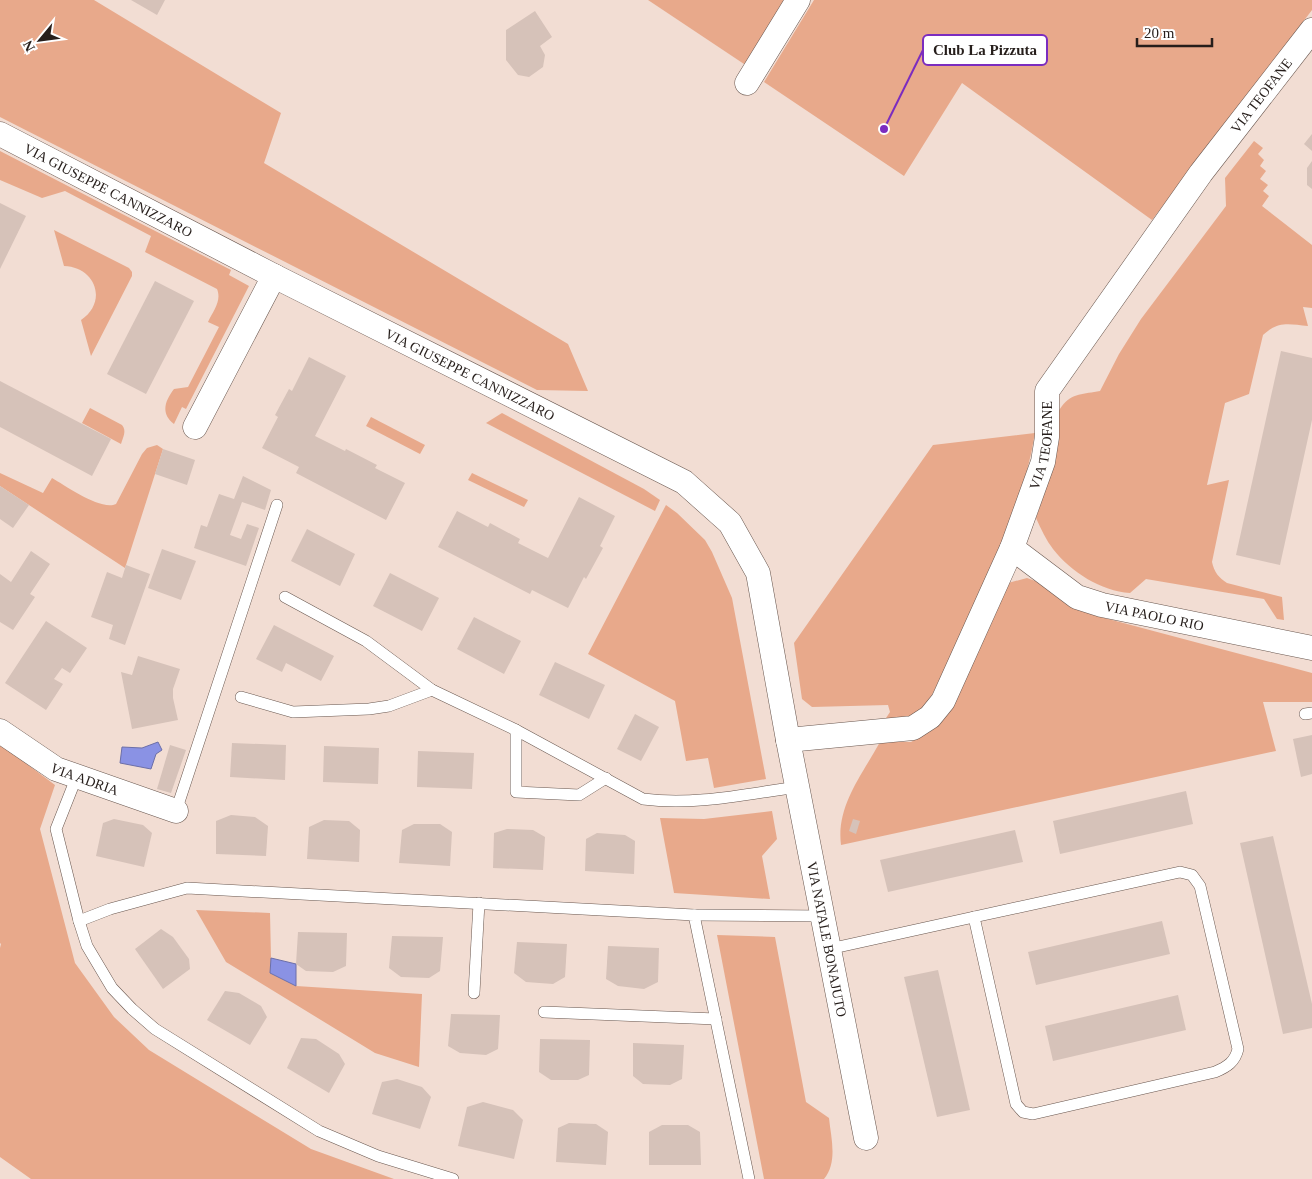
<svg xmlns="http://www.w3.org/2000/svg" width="1312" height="1179" font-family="Georgia,serif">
	<rect width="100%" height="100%" fill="#f2ddd3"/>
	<g fill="#e8a98b">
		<polygon points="0,0 94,0 281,113 264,163 568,344 588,391 537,390 0,117"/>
		<polygon points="648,0 788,0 751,61 744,64"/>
		<polygon points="814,0 1312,0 1312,10 1152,220 962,83 904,176 764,82"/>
		<path d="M1254,141L1263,148L1258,154L1264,160L1260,166L1266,171L1260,179L1268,185L1263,191L1269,196L1262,206L1312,245V308L1303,307L1308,326C1288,324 1278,321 1263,335L1249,394L1225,403L1207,485L1229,480L1212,562C1214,572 1219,578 1227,583L1282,597L1284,620L1277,619L1264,599L1146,579L1130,593C1101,591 1071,572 1053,549C1046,540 1041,529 1036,518C1044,493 1055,466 1058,439C1060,428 1053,416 1062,406C1072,393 1084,394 1100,391L1119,354L1141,319L1226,206L1225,178Z"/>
		<path d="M0,151L231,270L229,275L249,286L186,409L182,407L174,424C161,414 164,402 174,389L188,387L219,327L208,322C213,311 222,301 217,289L145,252L151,236L65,191L42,198L0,180Z"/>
		<path d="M54,230L129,268L132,272V276L91,356L81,320C108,302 96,267 64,266Z"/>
		<path d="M90,408L122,425C127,431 123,437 121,444L82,423Z"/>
		<polygon points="502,413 644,489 660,500 655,511 486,423"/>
		<polygon points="371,417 425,445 420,454 366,426"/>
		<path d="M1035,433C1020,525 973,609 933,693L922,710L912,716L882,724L890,712L888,705L812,707L802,699L794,643L933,445Z"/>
		<path d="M157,445L163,449L125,568L0,486V473L43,493L52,478C66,486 101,511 116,504L142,454L147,448Z"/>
		<polygon points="472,473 528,500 524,507 468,480"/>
		<polygon points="666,505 677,513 705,540 712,552 732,598 766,779 714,788 708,758 686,761 675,701 588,654"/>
		<path d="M1027,578L1038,582L1097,616L1312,673V702H1263L1276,751L841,845C836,806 862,775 880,742H911L936,727L1008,583Z"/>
		<polygon points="0,744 55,785 40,829 75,963 114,1017 149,1050 311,1149 394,1179 31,1179 0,1157 0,948 1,944 0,943"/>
		<polygon points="772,811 777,839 762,856 770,899 674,893 660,818 704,819"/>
		<polygon points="196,910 270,913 271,958 270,973 296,986 422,994 419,1067 375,1053 226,962"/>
		<path d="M717,935L775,937L806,1102L829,1118C831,1138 838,1162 824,1179H764Z"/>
	</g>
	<g fill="#8a92e4" stroke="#6c6fa8">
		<polygon points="158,742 162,750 156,754 151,769 120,763 122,747 142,748"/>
		<polygon points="271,958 296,964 296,986 270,973"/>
	</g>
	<g fill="#d6c2b9">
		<polygon points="131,0 165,0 157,15"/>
		<polygon points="535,11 552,37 540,46 545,55 543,67 529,77 518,75 506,60 506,30"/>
		<polygon points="1312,134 1312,151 1304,144"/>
		<polygon points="1312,161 1312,189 1307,185 1307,168"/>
		<polygon points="0,203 26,216 0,269"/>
		<polygon points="155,281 194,301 146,394 107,374"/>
		<polygon points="1281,351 1312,358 1312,420 1280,565 1236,555"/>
		<polygon points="309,357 346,376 315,436 345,451 346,449 377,465 375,468 405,483 386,520 296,473 299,467 262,448 278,417 275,415 289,389 292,391"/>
		<polygon points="0,381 111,439 92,476 0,427"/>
		<polygon points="163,449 195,460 187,485 155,474"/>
		<polygon points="243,476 271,490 265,510 242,502 230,535 241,539 247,524 259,528 246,566 194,548 201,525 207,527 219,494 234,499"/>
		<polygon points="0,486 29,505 13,528 0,519"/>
		<polygon points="579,497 615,516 600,546 603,548 586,579 584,577 568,608 532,590 530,594 438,547 457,511 488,527 490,523 520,539 518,543 548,558"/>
		<polygon points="307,529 355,554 340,586 291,561"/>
		<polygon points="162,549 196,561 181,600 148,588"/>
		<polygon points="31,551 50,564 30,594 35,597 13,630 0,622 0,574 11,582"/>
		<polygon points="126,565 150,574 125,645 109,639 113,625 91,617 107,572 122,578"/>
		<polygon points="390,573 439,598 422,631 373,606"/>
		<polygon points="474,617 521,641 504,674 457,649"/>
		<polygon points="46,621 87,648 70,673 62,668 54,679 63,684 46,710 5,683"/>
		<polygon points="274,625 334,656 321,681 286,663 282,672 256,659"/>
		<polygon points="138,656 180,669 173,689 173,698 178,720 132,729 121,672 132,675"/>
		<polygon points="555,662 605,685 589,719 539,695"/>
		<polygon points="635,714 659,727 641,761 617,749"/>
		<polygon points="1312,735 1312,774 1301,777 1293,739"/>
		<polygon points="232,743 286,745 285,780 230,777"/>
		<polygon points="170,745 186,750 171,793 157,789"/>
		<polygon points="324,746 379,748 378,784 323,782"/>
		<polygon points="418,751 474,753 472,789 417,787"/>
		<polygon points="1186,791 1193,824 1060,854 1053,821"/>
		<polygon points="231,815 255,817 268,826 266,856 216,854 216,821"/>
		<polygon points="114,819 143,825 152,833 144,867 96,856 103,823"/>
		<polygon points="853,819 860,821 856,834 849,831"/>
		<polygon points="324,820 349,821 360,830 359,862 307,859 309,827"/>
		<polygon points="414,824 440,824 452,832 450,866 399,863 402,830"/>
		<polygon points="507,829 533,830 545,837 543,870 493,868 494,833"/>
		<polygon points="1015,830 1023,862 888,892 880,860"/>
		<polygon points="597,833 625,835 635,841 634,874 585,871 586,839"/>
		<polygon points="1273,836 1312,1004 1312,1028 1283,1034 1240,843"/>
		<polygon points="1162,921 1170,954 1036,985 1028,952"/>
		<polygon points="161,929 173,937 189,959 190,969 163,989 135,949"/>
		<polygon points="298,932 347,933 346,966 333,972 306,971 296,964"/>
		<polygon points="392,936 443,937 440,971 429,978 401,977 389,968"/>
		<polygon points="517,942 567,944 565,977 553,984 526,982 514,973"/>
		<polygon points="608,946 659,948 658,982 644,989 618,986 606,979"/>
		<polygon points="938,970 970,1110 937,1117 904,977"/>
		<polygon points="225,991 239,993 261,1006 267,1017 250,1045 207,1020"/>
		<polygon points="1178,995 1186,1030 1053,1061 1045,1026"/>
		<polygon points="451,1014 500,1015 498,1049 486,1055 460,1053 448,1046"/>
		<polygon points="301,1038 316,1039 339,1054 345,1064 329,1093 287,1068"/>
		<polygon points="540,1039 590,1040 589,1075 578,1080 551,1080 539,1072"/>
		<polygon points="633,1043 684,1045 682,1079 670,1085 643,1084 633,1076"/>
		<polygon points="397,1079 422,1087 431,1097 420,1129 372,1114 382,1082"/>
		<polygon points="483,1102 513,1110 523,1120 514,1159 458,1146 467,1107"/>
		<polygon points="569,1123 596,1124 608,1132 606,1165 556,1162 558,1128"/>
		<polygon points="662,1125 688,1125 700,1132 701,1165 649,1165 649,1132"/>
	</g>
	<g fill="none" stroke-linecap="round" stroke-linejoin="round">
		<defs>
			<g id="lane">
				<path d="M285,597L366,641L432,690L516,730L643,799C694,806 746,794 797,787"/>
				<polyline points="241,697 293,712 369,709 389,706 432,690"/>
				<polyline points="1305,714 1312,713"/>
				<polyline points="516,730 516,792 579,795 606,778"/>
				<polyline points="77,776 56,829 79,921 87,946 112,988 132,1009 155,1029 319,1131 378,1156 453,1179"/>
				<polyline points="176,811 277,505"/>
				<path d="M1180,872L1192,875L1200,886L1238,1049C1235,1062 1227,1067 1215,1072L1033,1114L1023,1112L1016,1104L974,917Z"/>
				<polyline points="694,915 822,916"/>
				<polyline points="79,921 110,909 187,888 694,915 749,1179"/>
				<polyline points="829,949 974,917"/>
				<polyline points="474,993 479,903"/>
				<polyline points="544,1012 716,1019"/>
			</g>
			<g id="street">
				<polyline points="747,83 798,0"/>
				<path id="s1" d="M0,134L274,276L684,482L730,523L758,573L788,740L866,1138"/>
				<polyline points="195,427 274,276"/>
				<path id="s2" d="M1012,548L1077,597L1102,605L1312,648"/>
				<path id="s3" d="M0,731L56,769L176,811"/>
				<path id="s4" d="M788,740L913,728L930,717L943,701L1012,548L1043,462L1047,437V391L1201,173L1312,30"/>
			</g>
		</defs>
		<use href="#lane" stroke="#69574f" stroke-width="12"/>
		<use href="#street" stroke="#69574f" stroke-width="25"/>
		<use href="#lane" stroke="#fff" stroke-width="11"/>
		<use href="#street" stroke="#fff" stroke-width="24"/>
	</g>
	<g text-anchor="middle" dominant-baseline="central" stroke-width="5" stroke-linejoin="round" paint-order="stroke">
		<g font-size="14" fill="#261e1b" stroke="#fff">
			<text stroke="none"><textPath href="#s4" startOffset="862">VIA TEOFANE</textPath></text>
			<text stroke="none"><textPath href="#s1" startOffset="122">VIA GIUSEPPE CANNIZZARO</textPath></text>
			<text stroke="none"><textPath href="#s1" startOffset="528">VIA GIUSEPPE CANNIZZARO</textPath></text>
			<text stroke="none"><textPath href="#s4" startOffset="442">VIA TEOFANE</textPath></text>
			<text stroke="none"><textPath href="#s2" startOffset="161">VIA PAOLO RIO</textPath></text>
			<text stroke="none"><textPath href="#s3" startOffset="98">VIA ADRIA</textPath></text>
			<text stroke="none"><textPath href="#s1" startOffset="1259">VIA NATALE BONAJUTO</textPath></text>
		</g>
	</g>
	<path fill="none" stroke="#7b2cbf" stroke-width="2" d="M884 129L923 50"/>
	<circle fill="#7b2cbf" stroke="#fff" stroke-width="2" cx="884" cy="129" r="5"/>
	<rect fill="#fff" stroke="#7b2cbf" stroke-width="2" x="923" y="35" width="124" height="30" rx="5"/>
	<g font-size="15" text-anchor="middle" font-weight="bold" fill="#261e1b">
		<text x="985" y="55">Club La Pizzuta</text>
	</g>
	<g transform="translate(40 40) rotate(241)" stroke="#ffffff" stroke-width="4" paint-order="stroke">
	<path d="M0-4L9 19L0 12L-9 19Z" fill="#261e1b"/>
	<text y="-8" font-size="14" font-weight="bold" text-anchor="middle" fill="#261e1b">N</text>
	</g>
	<path d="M1137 38v8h75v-8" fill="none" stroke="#261e1b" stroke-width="2.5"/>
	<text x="1144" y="38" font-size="15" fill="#261e1b" stroke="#ffffff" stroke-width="4" paint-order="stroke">20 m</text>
</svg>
